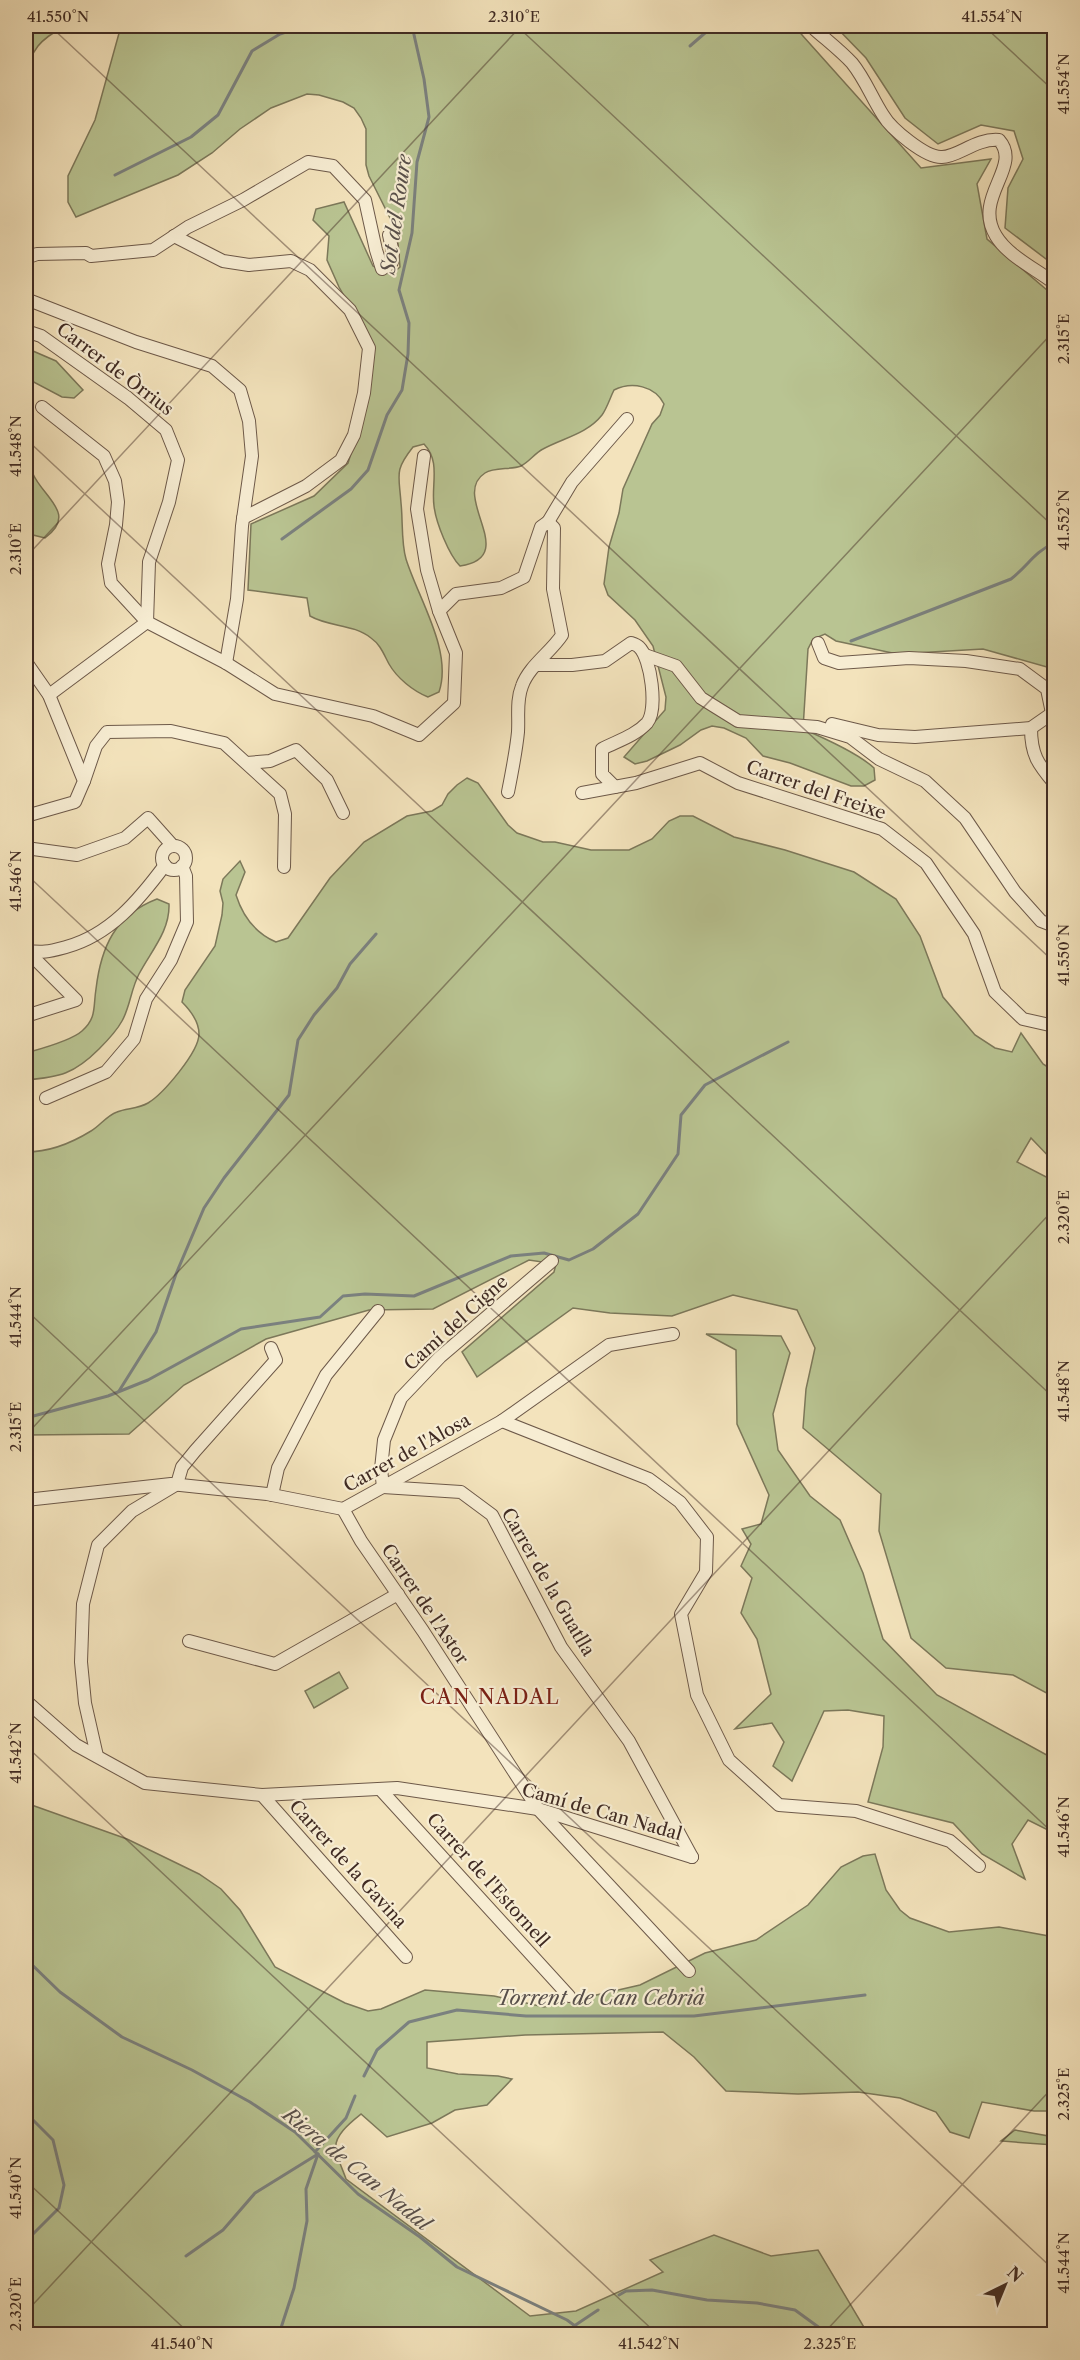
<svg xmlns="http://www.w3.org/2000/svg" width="1080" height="2360" font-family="'Libre Caslon Text',serif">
	<rect width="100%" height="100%" fill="#f3e3bc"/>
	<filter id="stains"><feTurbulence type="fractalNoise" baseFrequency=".00333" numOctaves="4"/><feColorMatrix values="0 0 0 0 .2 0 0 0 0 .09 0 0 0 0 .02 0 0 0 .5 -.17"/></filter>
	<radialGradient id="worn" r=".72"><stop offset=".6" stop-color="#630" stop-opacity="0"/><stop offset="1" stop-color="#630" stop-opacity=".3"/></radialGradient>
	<g fill="#b9c492" stroke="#7c785a" stroke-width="1.5">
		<path d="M26,26H65C41,39 30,49 26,78Z"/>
		<path d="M121,26H794L921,168L991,159L977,184L987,239L1054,296V669L983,649L897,654L836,641L825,634L813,639L808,649L803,729C824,738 858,753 874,768L875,780L864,786H851L790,763L763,756L746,738L724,728L712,726L701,730L680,745L647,761L635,764L624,757L665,710L666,697L653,646L635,620L608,595L604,584L609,547L619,513L623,489L652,424L660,415L664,404C655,386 632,381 614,390C610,398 607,408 602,415C587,434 563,438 543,449C535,453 529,462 521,466C511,470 494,467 485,473C449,496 522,557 460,566C449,555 436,523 434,506C431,484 441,462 424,444L413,447C394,471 399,474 401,503C403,520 401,542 406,559C418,598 453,651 439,692L428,697C413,691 397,678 389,664C384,655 381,645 371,638C354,624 329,627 310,616L307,598L248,590L251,524L314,496L348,463L368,398L374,348L339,287L327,260L329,236L313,220L316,209L344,202L373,266L391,275L400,267L397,232L369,176L366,165V129L361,118L354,108L343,102L319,95L307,94L271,108L240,129L212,153L178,175L76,217L68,202V176L95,120Z"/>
		<polygon points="835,26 1054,26 1054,265 1005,228 1008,188 1023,159 1014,131 981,125 938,144 905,118 866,58"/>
		<polygon points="26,348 56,361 83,390 74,398 62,397 30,380 26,380"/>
		<path d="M26,446C29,455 30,465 33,474C43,497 78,514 45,538L33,535L26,527Z"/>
		<path d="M467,778L478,783L508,825L517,833L543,842H555L591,850H629L652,839L669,821L680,816H693L734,837L785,850L854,872L896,899L920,936L943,997L975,1035L995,1048L1012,1052L1021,1033L1043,1064L1054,1071V1162L1031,1138L1017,1162L1054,1181V1697L1013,1675L946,1668L911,1638L879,1531L881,1494L803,1428L806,1389L815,1348L797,1310L733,1295L672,1316L610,1313L573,1308L477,1377L462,1352L554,1272L556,1264L529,1260L433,1309L369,1310L266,1339L184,1385L129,1434L26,1435V1152C49,1152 70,1144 91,1131C100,1126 106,1116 117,1112C126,1108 138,1109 148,1103C163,1094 199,1052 199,1034C199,1021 191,1011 182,1002L185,990L215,946L222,915L223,903L220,891L223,879L240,861L245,872L236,895C243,917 255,933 276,942L288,938L330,878L364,842L407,816L432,811L442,805L448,794L457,785Z"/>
		<path d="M157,899L169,904C170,931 151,951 139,974C131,989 130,1007 122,1021C116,1032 107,1041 99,1049C74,1074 60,1077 26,1080V1053C40,1049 71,1041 82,1031C97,1018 93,1007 96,989C101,947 115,915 157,899Z"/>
		<polygon points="706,1334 781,1336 790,1353 773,1414 778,1450 810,1496 840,1520 863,1573 883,1639 937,1695 1054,1759 1054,1833 1028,1820 1012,1844 1025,1879 982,1854 953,1823 868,1802 883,1747 884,1716 848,1710 824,1711 792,1781 773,1766 784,1742 772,1723 735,1729 771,1694 757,1639 741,1613 752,1578 741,1566 751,1544 742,1529 761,1524 769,1495 737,1424 736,1350"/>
		<polygon points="339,1672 348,1688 314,1708 305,1691"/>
		<path d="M26,1803L127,1839L199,1874L221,1889L240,1910L275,1967L345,2003L368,2011L381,2009L425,1990L494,1996L544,2007L640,1985L705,1953L756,1940L808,1905L841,1867L863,1856L875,1854L886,1890L900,1910L910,1918L949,1932L999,1927L1054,1937V2111H1034L982,2102L969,2138L950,2132L936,2112L900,2098L858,2092L798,2094L726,2091L694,2057L663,2032L525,2035L427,2042V2068L458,2074L498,2076L512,2079L487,2105L455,2110L432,2123L387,2137L361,2114C351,2122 333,2136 336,2150C337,2158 343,2170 346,2179L530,2316L576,2311L663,2272L650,2260L714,2235L771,2256L818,2250L868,2334H26Z"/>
		<polygon points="1015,2130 1054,2137 1054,2145 1001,2141"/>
	</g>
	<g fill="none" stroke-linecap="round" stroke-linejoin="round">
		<g stroke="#7b817f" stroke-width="3">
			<polyline points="690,46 713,26"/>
			<polyline points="115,175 191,137 218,115 252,51 280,34 304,26"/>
			<polyline points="282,539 351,489 368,470 387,415 402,390 408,354 409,323 399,290 412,233 417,162 429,117 424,79 412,26"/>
			<path d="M851,641L1011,579C1029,565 1033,553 1054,543"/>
			<polyline points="119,1391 156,1332 176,1274 204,1208 224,1178 289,1095 298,1040 314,1015 337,988 350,964 376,934"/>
			<polyline points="26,1418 108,1396 148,1380 241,1329 320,1317 343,1296 365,1294 414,1296 511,1256 544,1253 569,1260 593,1249 638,1214 678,1154 681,1115 705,1085 788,1042"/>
			<polyline points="26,1959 60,1992 122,2037 192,2070 250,2102 295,2132 358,2194 420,2237 457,2267 567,2320 586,2334"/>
			<polyline points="364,2076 377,2050 409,2022 457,2010 526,2016 694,2016 865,1995"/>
			<polyline points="26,2113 53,2140 64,2185 59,2208 26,2241"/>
			<polyline points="315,2152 346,2118 355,2096"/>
			<polyline points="186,2256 223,2230 255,2193 318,2154"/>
			<polyline points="619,2295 626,2291 652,2290 707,2300 757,2303 795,2310 828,2334"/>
			<polyline points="574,2326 598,2310"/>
			<polyline points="279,2334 294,2288 307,2221 306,2189 318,2154"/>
		</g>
		<defs>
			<g id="minor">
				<path d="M811,26C824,38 840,50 852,63C865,79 872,98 883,115C891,129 926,158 942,157C958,157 976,138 999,140C1023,167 972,197 996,236C1008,256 1036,269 1054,283"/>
				<polyline points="174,236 223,261 249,265 291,261 310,270 350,310 369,348 364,393 354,435 341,460 306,486 243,518"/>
				<polyline points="26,258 37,254 86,253 91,256 153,250 188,227 243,200 308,162 333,166 365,200 376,250 382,269 392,262 393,253 389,235"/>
				<polyline points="26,299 136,342 212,366 240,390 249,421 252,456 242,526 237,599 226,663"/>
				<polyline points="26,331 41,336 128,398 166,430 178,460 169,502 149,562 147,622"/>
				<polyline points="42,407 104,456 115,481 118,502 116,525 108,564 111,583 147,622"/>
				<polyline points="424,456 417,509 427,570 439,611"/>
				<polyline points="548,522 572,482 627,419"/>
				<polyline points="818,643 824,658 839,663 909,658 966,661 1020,669 1047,689 1052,713"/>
				<polyline points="645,655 676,666 701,698 738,721 817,727 850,737 879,759 925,781 965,818 1015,892 1041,921 1054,926"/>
				<polyline points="26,662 49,695 84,781 75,802 26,816"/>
				<path d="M537,665H572L605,661L631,643C634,644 637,645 639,647C651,658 658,710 647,723C635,736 617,741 602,749V774L615,787"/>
				<path d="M49,695L147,622L226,663L275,694L373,716L419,735L454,703L456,653L439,611L456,594L501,588L524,577L541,527L548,522L554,528L553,589L562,635C551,652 529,666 522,686C516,701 519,716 518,732C516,752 512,772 508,792"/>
				<polyline points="832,724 878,735 915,737 1031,728 1054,712"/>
				<path d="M1031,728C1031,755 1038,764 1054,783"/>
				<polyline points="247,763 270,761 296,750 327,780 343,813"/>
				<polyline points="84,781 96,746 107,732 171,731 224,743 280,794 285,814 284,867"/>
				<polyline points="582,793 636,783 700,763 738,783 882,829 926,863 974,934 995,992 1023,1019 1054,1026"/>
				<circle cx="174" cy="858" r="12"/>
				<polyline points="26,848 77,855 125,838 148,818 173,846"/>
				<path d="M26,950C41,954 51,951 66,947C110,935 139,900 165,865"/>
				<polyline points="26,1016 76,1000 27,951"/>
				<polyline points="46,1098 106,1072 134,1039 146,999 171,960 187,922 186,876 182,866"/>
				<polyline points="552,1261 440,1357 401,1398 384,1440 381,1469 383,1487 461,1492 492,1515 561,1647 629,1741 692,1857"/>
				<polyline points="502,1421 649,1479 680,1502 707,1537 706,1572 681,1614 697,1695 729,1760 779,1805 856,1811 950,1841 979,1866"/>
				<polyline points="272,1495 278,1468 326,1375 378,1311"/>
				<polyline points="26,1500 171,1484 267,1494 343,1509 502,1421 609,1345 673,1334"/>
				<polyline points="343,1509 361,1541 423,1631 538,1809 689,1971"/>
				<polyline points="189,1641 275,1664 398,1594"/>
				<polyline points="26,1701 76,1745 145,1783 262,1795 397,1788 538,1809 692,1857"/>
				<polyline points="97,1756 85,1703 81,1662 83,1604 98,1545 132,1511 177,1484 182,1467 195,1451 276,1360 271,1348"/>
				<polyline points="380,1789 569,1996"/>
				<polyline points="262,1795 406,1957"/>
			</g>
		</defs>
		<use href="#minor" stroke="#6d5949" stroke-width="14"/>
		<use href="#minor" stroke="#f7edd3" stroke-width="12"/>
	</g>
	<path fill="none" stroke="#402b23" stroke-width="1.5" stroke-opacity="0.45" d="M50,26L1054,962M517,26L1054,527M984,26L1054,91M26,439L1054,1398M26,557L521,26M26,874L1054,1834M26,1310L1054,2270M26,1435L1054,331M26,1746L657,2334M26,2181L190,2334M26,2312L1054,1209M823,2334L1054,2086"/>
	<g text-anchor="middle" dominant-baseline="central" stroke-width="4.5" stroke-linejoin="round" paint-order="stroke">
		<g font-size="18" fill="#402b23" stroke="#f7edd3">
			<text transform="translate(115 369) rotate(37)">Carrer de Òrrius</text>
			<text transform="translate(816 790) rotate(19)">Carrer del Freixe</text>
			<text transform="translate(456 1323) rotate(-42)">Camí del Cigne</text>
			<text transform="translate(407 1453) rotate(-29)">Carrer de l'Alosa</text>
			<text transform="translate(548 1582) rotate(60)">Carrer de la Guatlla</text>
			<text transform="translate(425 1604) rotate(56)">Carrer de l'Astor</text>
			<text transform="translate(602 1812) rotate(16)">Camí de Can Nadal</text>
			<text transform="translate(348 1864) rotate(48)">Carrer de la Gavina</text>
			<text transform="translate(488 1880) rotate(48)">Carrer de l'Estornell</text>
		</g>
		<g font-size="20" font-style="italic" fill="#584f4a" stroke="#f7edd3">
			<text transform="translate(396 214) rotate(-82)">Sot del Roure</text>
			<text x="601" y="1998">Torrent de Can Cebrià</text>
			<text transform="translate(357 2169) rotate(39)">Riera de Can Nadal</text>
		</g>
		<g font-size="20" letter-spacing="1.5" fill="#7a1f14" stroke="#f7edd3">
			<text x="490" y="1697">CAN NADAL</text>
		</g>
	</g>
	<rect width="1080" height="2360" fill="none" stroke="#f3e3bc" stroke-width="66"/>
	<g transform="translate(1005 2285) rotate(43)" stroke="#f7edd3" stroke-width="4.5" paint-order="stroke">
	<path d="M0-4.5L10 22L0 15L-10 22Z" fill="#402b23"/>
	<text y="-9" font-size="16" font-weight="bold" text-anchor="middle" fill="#402b23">N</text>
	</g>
	<rect x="33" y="33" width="1014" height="2294" fill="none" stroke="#402b23" stroke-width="2"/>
	<g font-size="15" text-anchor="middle" fill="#402b23">
		<text x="58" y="22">41.550°N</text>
		<text x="514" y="22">2.310°E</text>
		<text x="992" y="22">41.554°N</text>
		<text transform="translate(1064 84) rotate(-90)" y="5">41.554°N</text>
		<text transform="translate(1064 339) rotate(-90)" y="5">2.315°E</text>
		<text transform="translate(16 446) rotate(-90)" y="5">41.548°N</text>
		<text transform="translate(1064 520) rotate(-90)" y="5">41.552°N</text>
		<text transform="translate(16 549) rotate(-90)" y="5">2.310°E</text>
		<text transform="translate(16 881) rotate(-90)" y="5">41.546°N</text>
		<text transform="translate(1064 955) rotate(-90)" y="5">41.550°N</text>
		<text transform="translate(1064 1217) rotate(-90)" y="5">2.320°E</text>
		<text transform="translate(16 1317) rotate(-90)" y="5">41.544°N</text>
		<text transform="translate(1064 1391) rotate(-90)" y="5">41.548°N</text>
		<text transform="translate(16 1427) rotate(-90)" y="5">2.315°E</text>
		<text transform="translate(16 1753) rotate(-90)" y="5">41.542°N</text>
		<text transform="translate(1064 1827) rotate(-90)" y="5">41.546°N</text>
		<text transform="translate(1064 2094) rotate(-90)" y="5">2.325°E</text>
		<text transform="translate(16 2188) rotate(-90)" y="5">41.540°N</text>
		<text transform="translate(1064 2263) rotate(-90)" y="5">41.544°N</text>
		<text transform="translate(16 2304) rotate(-90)" y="5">2.320°E</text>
		<text x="182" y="2349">41.540°N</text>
		<text x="649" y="2349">41.542°N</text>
		<text x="830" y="2349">2.325°E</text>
	</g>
	<rect width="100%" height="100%" filter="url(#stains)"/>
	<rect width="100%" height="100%" fill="url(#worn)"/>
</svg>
